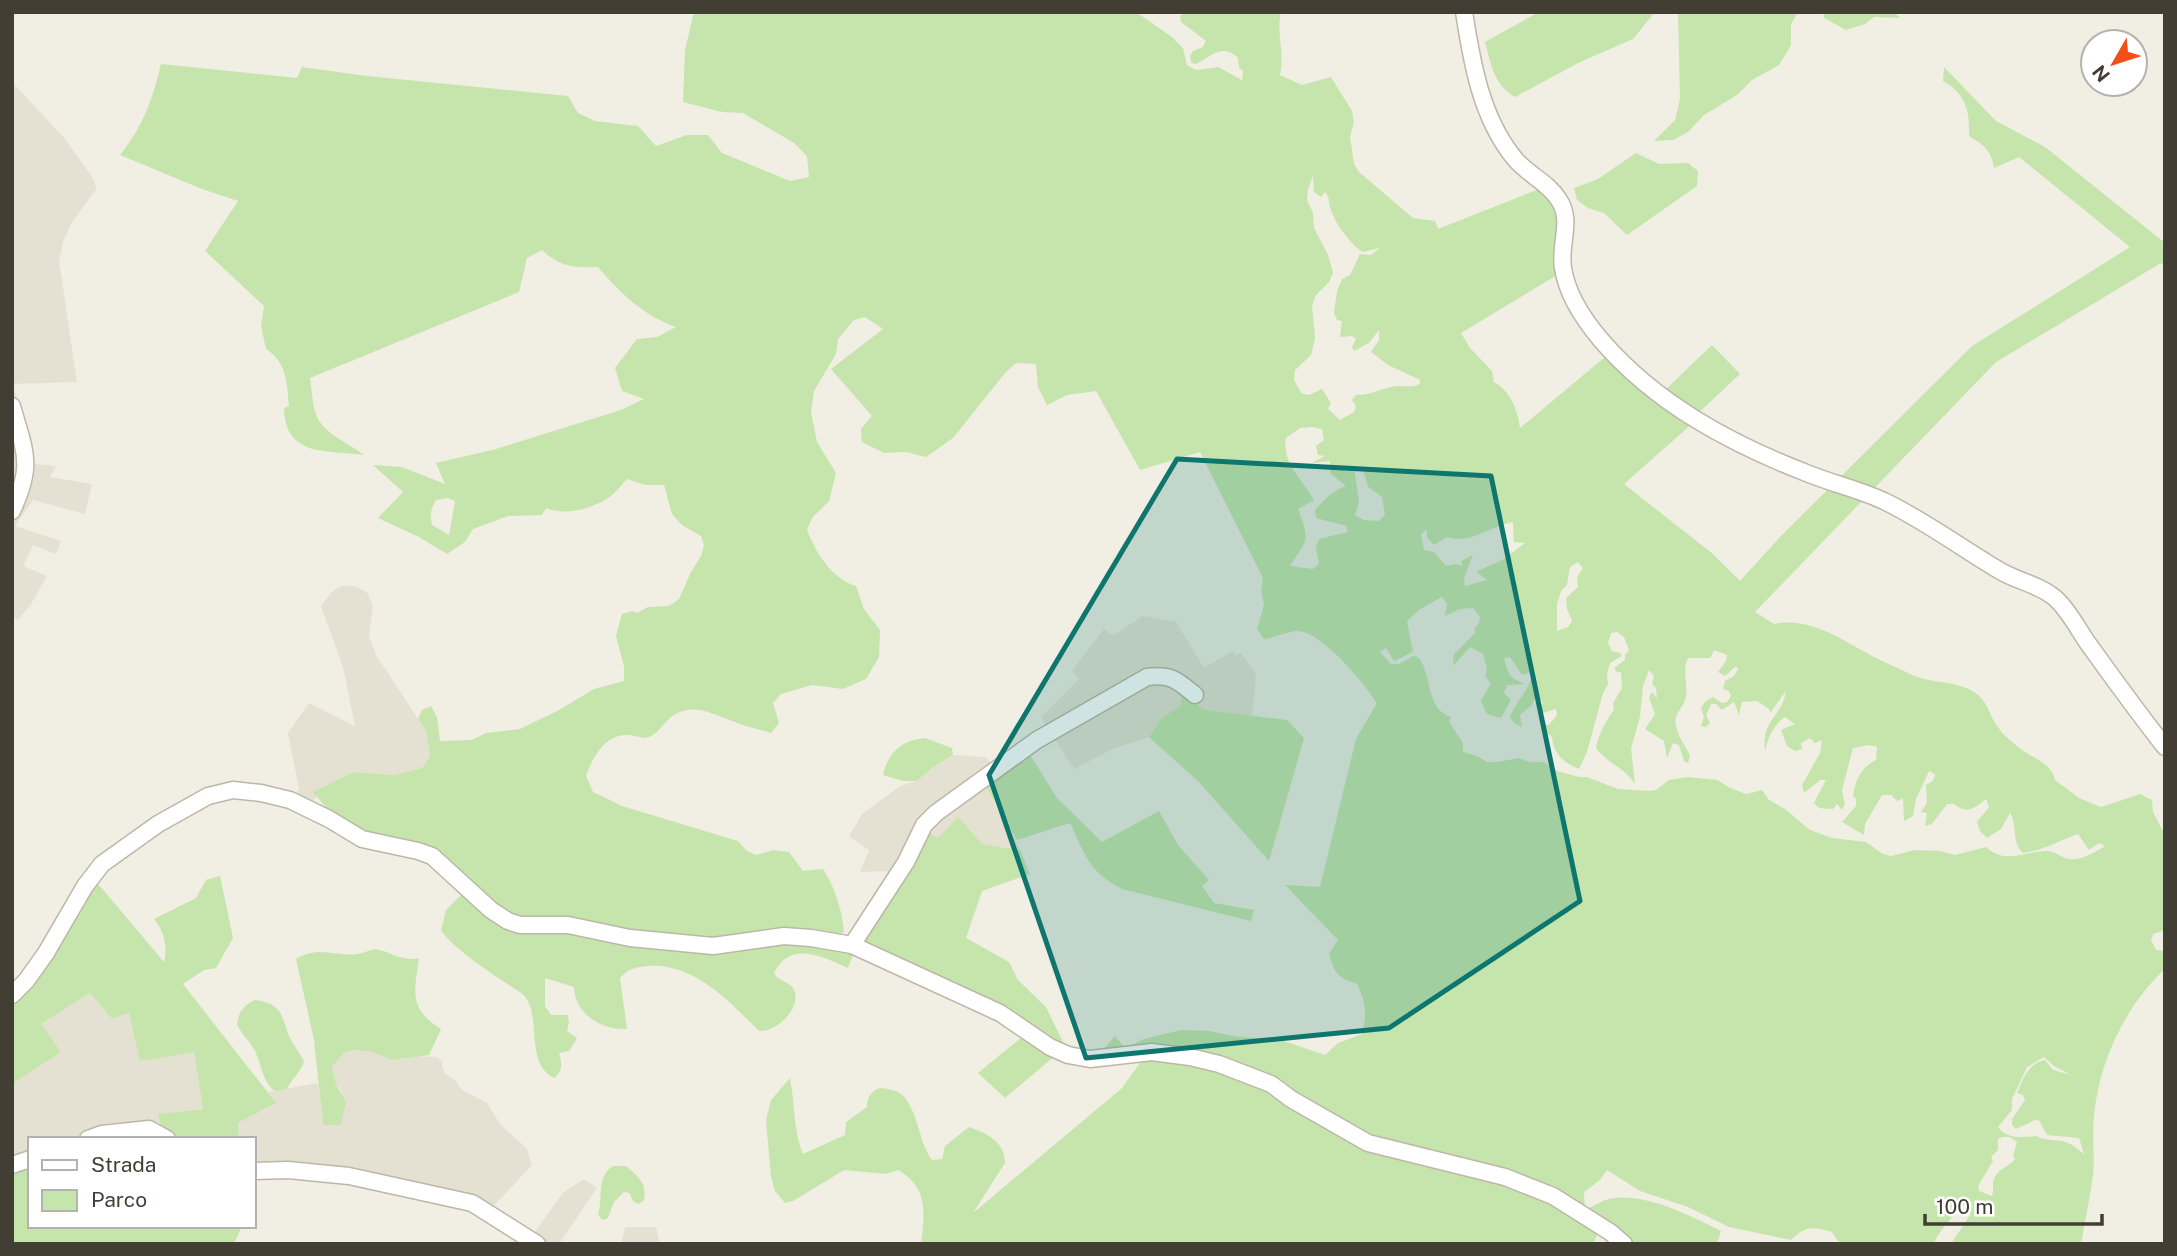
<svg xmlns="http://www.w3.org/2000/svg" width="2177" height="1256" font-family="'Public Sans',sans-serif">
	<rect width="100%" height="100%" fill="#f1eee3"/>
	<g fill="#e5e1d2">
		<polygon points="12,82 65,139 92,177 97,188 71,224 63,242 59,261 77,382 13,384 35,464 56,466 50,477 92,484 85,514 33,500 15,526 61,541 56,554 33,545 23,566 47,576 31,604 18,620 12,617"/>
		<polygon points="341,586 354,586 367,592 373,606 369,636 376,655 426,731 430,756 422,768 394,775 353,772 314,792 317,797 305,807 291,799 299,789 288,733 309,703 355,726 343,667 321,606 333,591"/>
		<polygon points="1143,616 1176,622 1204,668 1233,651 1236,656 1241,653 1256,675 1252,717 1204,710 1181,692 1181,705 1161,719 1149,737 1115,748 1074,769 1041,717 1079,679 1072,671 1104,629 1113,636"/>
		<polygon points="953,755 986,757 996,771 983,780 1020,850 938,838 926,830 901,871 860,872 869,850 849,836 862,814 900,786 917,781 933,767"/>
		<polygon points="90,993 112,1019 129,1013 194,1051 203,1109 159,1114 162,1131 100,1130 74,1139 30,1139 30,1154 12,1160 12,1084 60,1052 41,1024"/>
		<polygon points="355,1050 373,1052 402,1059 413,1056 437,1057 442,1062 442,1067 445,1074 455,1080 462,1090 487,1103 500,1124 527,1149 532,1165 489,1211 473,1200 254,1167 254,1139 239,1139 238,1123 275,1104 268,1092 318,1083 323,1125 342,1092 336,1084 332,1067 343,1053"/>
		<polygon points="584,1179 597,1188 559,1244 541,1244 531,1237 563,1193"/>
		<polygon points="625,1227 656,1227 660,1244 621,1244"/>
	</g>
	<g fill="#c6e5ad" fill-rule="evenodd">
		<path d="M694,12H1136L1172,37L1183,48L1187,65L1196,70L1218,67L1242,80L1243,71L1239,68L1238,58C1222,43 1212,56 1196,64L1191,63L1190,56L1193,51L1203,47L1206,41L1181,22L1180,16L1184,12H1281C1276,34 1285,53 1280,75L1302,85L1331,77L1352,111L1354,122L1350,137L1354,164L1359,172L1413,218L1435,221L1438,229L1539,189L1556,207L1562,219L1557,275L1461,333L1470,348L1492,371L1494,382C1510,390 1518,411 1520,428L1605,357L1631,379L1693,423L1624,484L1713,554L1740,581L1780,537L1972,346L2130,247L2019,157L1994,168C1991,150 1984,145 1969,136C1970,111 1966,94 1943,81L1944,67L1996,121L2045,147L2165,243V266L2161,263L1996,362L1755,612L1774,624C1810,616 1844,641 1874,657C1886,663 1900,669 1912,675C1932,684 1955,680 1974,692C1989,702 1989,716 1998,727C2002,734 2011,741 2017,746C2030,758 2051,761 2055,780L2079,798L2101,807L2140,794L2152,800L2153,812L2165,835V930L2153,934L2151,940L2156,950L2165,951V969C2125,1006 2099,1062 2094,1116C2092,1136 2095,1156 2093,1175C2090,1198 2085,1221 2081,1244H1951L1970,1215L1968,1207L1958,1204C1954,1221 1939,1228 1934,1244H1844L1838,1241L1832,1232C1813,1227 1806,1225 1791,1240L1729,1227L1688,1207L1640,1191L1607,1170L1600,1180L1584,1192L1585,1210C1592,1207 1598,1203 1605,1200C1640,1189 1691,1216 1721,1231L1717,1244H1626L1585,1211L1368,1138L1227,1061L1099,1054L1115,1036L1125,1048L1144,1039L1181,1030L1209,1031L1239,1037L1278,1039L1325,1055L1338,1043L1362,1034C1367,1014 1366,1003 1357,984C1337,977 1335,974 1329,954L1338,940L1285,885L1320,887L1356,739L1377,703C1365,684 1320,629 1296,631C1286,632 1274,638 1264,639L1257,629L1264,605L1261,591L1263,578L1200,452L1140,470L1096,391L1067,395L1047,405L1038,387L1036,364L1016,363L1005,373L953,438L926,457L906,452L884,453L862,442L861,429L872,416L831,369L883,329L865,317L854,320L838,339L836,354L814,391L811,412L817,442L836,473L829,501L812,518L807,530C816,553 832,579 856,586L864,609L880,630L879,657L866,679L843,689L812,685L781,694L773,703L779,723L771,733C759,729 746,727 735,722C714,715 695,702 674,715C664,721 658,736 645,738C640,738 634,735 629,735C606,733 593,756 586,776L593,792L622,806L738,841L747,851L756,855L773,850L789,852L803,871L823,869C834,885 843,913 844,932L834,936L729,942L524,922L486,899L445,859L372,838L325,814L324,805L313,792L353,772L394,775L422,768L430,756L426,731L418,719L422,710L431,706L437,717L440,741L472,740L486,733L520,729L559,710L594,689L624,681V666L616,636L622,614L633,611L637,613L648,607L669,606L679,599L691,572L701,556L704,545L701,536L682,525L672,514L664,485H645L627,479C622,484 617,491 611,496C593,509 566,516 546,508L542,515L508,516L473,529L465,542L447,554L419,537L378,518L403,492L373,465L402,467L445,484L436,463L496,449L621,410L644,399L622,391L615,368L637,339L657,337L676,327C644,316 620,293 598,267C575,268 560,267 542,250L527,258L519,292L310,378C312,389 312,401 315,411C320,433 348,442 364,455C329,450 285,458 284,408L289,406C287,384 287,362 266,349L261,326L264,306L205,251L238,201L202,189L120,155C144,125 152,100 161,64L297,78L302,67L367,76L568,96L578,113L595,121L638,126L656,146L687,135H708L722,153L790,181L809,177L807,156L794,143L743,113L722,112L683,102L685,50ZM1313,176L1314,192L1321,197L1325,192C1330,198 1328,200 1330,207C1334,222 1350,244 1363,252L1380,248L1371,255L1360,254L1350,275L1342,279L1337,291L1334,313L1337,320L1342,321L1340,337L1352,336L1356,339L1352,347L1354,351L1369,343L1379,330V340L1371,352L1388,365L1420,380V384C1409,389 1401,384 1391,387C1378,390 1370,395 1356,395L1352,400L1356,406L1354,412L1340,420L1328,409L1331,403L1322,389L1309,395L1301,393L1294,380L1295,370L1311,355L1315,338L1312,306L1316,295L1329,282L1333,273L1328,255L1314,228L1313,213L1307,200L1308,189ZM1312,427L1322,429L1324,440L1316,446L1318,455L1325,456L1311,463L1330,461V473L1346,486C1332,491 1325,499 1315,510L1316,518L1346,526L1348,532L1319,539L1316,547L1319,564L1313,569L1290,566C1307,539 1311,543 1298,509L1314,500C1302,478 1282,465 1286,438L1300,428ZM1354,468L1364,473L1368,487L1382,497L1385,515L1378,521L1364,520L1355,515L1359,501ZM448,498L455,501L449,535L432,525C430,516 430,509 436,500ZM1513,522L1514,542L1525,543L1504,559L1476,572L1487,580L1465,586L1464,578L1473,555L1461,561L1463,566L1456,564L1446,566L1434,552L1424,550L1421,535L1426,529L1428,539L1434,545L1447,537C1470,545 1490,526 1513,522ZM1578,562L1583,568L1577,577L1578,587L1566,598L1567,609L1572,621L1568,627L1557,631V604L1561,591L1567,585L1570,567ZM1442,597L1447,604L1445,616L1460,609L1473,608L1480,617L1479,623L1474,629L1476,632L1454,654L1453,666L1470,647L1483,654L1487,669L1485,676L1491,683L1481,701L1487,714L1501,718L1511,700L1504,693L1507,685L1525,684C1508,677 1509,675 1504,658L1510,657L1522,675L1534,671C1528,692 1517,700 1510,717L1514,723L1522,727L1520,715L1532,705L1536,695L1543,702L1540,709L1543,713L1556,709L1557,715L1549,725H1542L1541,729L1552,737C1553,754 1564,763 1579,769L1587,752L1603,693L1608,684L1607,674L1610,663L1622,656L1620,653L1612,651L1608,643L1611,633L1617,632L1624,637L1629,650L1625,655V660L1614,668L1617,672H1621L1622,688L1613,703L1614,710C1606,720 1598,735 1596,748C1610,766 1622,765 1635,784L1631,748L1640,717L1643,686L1649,670L1654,676L1652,684L1656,688L1657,698L1652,692L1649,698L1655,714L1645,729L1664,741L1667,758L1673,743L1679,745L1684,761L1688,763L1690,756C1686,746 1678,737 1676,726C1673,713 1684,708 1686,696C1688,683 1682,671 1688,658H1710L1714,650L1727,655L1726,661L1718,672L1725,676L1736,666L1738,669L1734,676L1725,681L1723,689L1729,691L1731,696L1727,702L1722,703L1713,697L1706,701L1701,708L1704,717L1701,726L1706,727L1710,723L1706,715L1711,704H1716L1722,710L1734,702L1739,715L1742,702L1757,701L1769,709L1770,713L1786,691C1782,717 1761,720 1765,751C1768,738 1773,725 1785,717L1795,724L1781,730L1787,746L1795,751L1802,749L1801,743L1810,738L1815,743L1822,740L1820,753L1802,785L1804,793L1820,780H1826L1814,803L1819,808L1833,809L1837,804L1842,810L1845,804L1842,790L1853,748L1869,745L1877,747L1876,760C1861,767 1855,781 1853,796L1856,799V806L1842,822L1864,835L1865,824L1882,795H1891L1897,801L1903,798L1904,821L1913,816L1916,799L1929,771L1935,774L1933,781L1926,785L1927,803L1921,812L1927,813L1925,826L1932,824L1947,804H1954C1966,815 1975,808 1986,799L1989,807L1977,822L1980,831L1987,838L2001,829L2010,813C2018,826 2011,842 2023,853C2045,850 2058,841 2078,834L2089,850L2099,843L2105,846C2096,852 2080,861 2069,859C2062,858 2056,852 2049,851C2026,850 2006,866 1986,847L1955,855L1940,851L1915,850L1891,856L1883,854L1866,842L1832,838L1810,830L1785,809L1769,800L1762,790L1746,794L1730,788L1717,780L1688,777L1669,780L1656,790L1649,791L1618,789L1587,777H1579L1557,771L1543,762H1530L1518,758L1498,762H1487L1477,756L1463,752V743L1449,722L1451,717C1425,709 1433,675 1418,657L1413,656L1399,664H1391L1380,652L1386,648L1394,661L1413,652L1407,621L1420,609ZM2044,1057L2054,1066L2071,1075L2053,1070L2045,1060C2028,1063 2023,1079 2017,1093L2023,1095L2025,1100L2012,1119V1125L2016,1129L2038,1119L2047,1135L2079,1138L2084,1154C2079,1151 2076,1146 2070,1144C2059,1138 2046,1142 2036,1136C2022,1137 2008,1140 1998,1127L2012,1110V1099L2027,1067ZM2003,1137H2010L2017,1142L2013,1156L2015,1159C2009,1167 1998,1168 1994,1179C1992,1184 1994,1190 1992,1196L1979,1191L1978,1186L1993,1161L1991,1157L1998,1150V1139Z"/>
		<path d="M1539,12H1655L1633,39L1578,63L1515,97C1494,85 1491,64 1485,42Z"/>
		<polygon points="1678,12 1798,12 1791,24 1791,45 1779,65 1752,80 1737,95 1704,115 1688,132 1673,140 1654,141 1675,120 1680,99"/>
		<polygon points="1823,12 1894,12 1900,18 1874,17 1865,24 1846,30 1824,18"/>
		<polygon points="1636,153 1659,164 1688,163 1698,171 1697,186 1627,235 1604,213 1588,208 1577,200 1574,188 1598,179"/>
		<polygon points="1712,345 1740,374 1695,416 1661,394"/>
		<polygon points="1181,691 1204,710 1287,720 1304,738 1269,861 1199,782 1149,737 1161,719 1181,705"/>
		<path d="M925,738L952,748L953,755L933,767L917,781H903L883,775C888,752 902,740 925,738Z"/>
		<path d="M1027,750L1057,798L1102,842L1159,811L1178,845L1209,880L1202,886L1214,903L1254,910L1251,921L1122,889C1088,871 1086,856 1070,823L1017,840L982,780Z"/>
		<polygon points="958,817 982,844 1020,850 1030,874 982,891 966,938 1009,962 1018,980 1046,1007 1068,1052 863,942 925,830 938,838"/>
		<path d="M220,876L233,938L216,968L204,970L183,984L276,1103L238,1123L239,1139H175L162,1131L158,1114L203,1109L194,1052L140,1061L129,1013L112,1019L90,993L41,1024L61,1052L12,1084V997L94,879L164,962C168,946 164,931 154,919L196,898L206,880Z"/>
		<path d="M462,894L496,915L654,950L794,939L859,954L853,955L848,968C824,958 791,939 774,973C778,982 790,981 794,990C802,1008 777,1032 759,1031C730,1002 694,963 649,966C637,967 628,968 620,978L627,1029C602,1030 575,1015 574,987L545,978V1006L551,1015H567L569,1021L567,1031L577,1038L569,1051L559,1053C562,1063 563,1071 554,1078C525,1063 541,1019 526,998C523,993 514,989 509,985C492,974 450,946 441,930L446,910Z"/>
		<path d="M375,949C391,952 403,962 419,958C414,993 409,1009 441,1029L429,1055L392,1060L373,1052L355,1050L343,1053L332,1067L336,1084L346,1102L341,1125H323L314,1040L296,959C320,945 334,957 358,954C364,953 370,950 375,949Z"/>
		<path d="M255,1000C286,1004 281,1020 292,1042C296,1049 301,1054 304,1061C302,1071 292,1078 287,1089L275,1091C261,1080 262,1064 254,1049C249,1041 242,1034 237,1025C239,1011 243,1006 255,1000Z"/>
		<polygon points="1027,1033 1056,1055 1005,1098 978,1073"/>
		<path d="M1145,1056L1196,1063L1266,1088L1323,1122L1532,1192L1600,1231L1592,1244H921C925,1213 928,1187 898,1170L886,1174L844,1170L793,1201L785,1203L775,1191L771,1177L766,1120L771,1100L790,1078C795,1104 793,1130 803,1154L845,1135L846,1122L867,1107C867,1099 870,1093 877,1089C883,1087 887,1089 893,1090C918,1097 917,1142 932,1160L942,1159L945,1146L969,1127C987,1133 1005,1142 1005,1163L973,1213L1122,1088Z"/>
		<path d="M613,1166H626C638,1176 647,1183 644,1200L639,1204L634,1202L629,1193L624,1192L614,1202L608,1218L602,1220L598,1214C604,1197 595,1178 613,1166Z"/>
		<polygon points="30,1167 30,1226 242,1226 234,1244 12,1244 12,1174"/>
	</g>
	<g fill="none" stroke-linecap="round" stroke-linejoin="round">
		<defs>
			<g id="minor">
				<path d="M1464,12C1472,63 1481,118 1515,159C1528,175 1548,182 1559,200C1573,221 1559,244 1563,268C1567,294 1584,320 1601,340C1656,404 1731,444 1809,474C1834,484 1861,490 1886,502C1925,521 1960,547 1997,569C2015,581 2039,584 2055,598C2068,609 2078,629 2087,642C2113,678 2138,713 2165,747"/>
				<path d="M12,406C25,453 34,464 12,511"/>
				<path d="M852,945L906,862L924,825L936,813L1037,740L1147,677C1171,674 1177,680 1195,695"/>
				<polyline points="12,995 26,981 46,953 85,886 102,864 158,824 208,796 233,790 261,793 290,800 329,819 362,839 418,851 432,856 491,910 508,921 520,925 568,925 630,938 713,946 784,936 811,938 852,945 1000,1013 1050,1047 1068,1055 1090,1059 1152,1052 1190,1057 1219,1064 1271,1084 1291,1099 1368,1143 1505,1177 1553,1196 1610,1232 1624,1244"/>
				<polyline points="88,1139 102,1134 149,1129 167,1139"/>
				<polyline points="12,1165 30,1159"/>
				<polyline points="254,1171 288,1170 349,1176 472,1203 537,1244"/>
			</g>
		</defs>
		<use href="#minor" stroke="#bcb7a7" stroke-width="19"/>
		<use href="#minor" stroke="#fff" stroke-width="16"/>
	</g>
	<path fill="#0f766e" fill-opacity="0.2" stroke="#0f766e" stroke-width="5" stroke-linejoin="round" d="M1177,459L1491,476L1580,901L1389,1028L1086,1058L989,775Z"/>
	<rect width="2177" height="1256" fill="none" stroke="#433e34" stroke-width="28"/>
	<rect x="28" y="1137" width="228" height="91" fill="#ffffff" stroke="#b4b2ae" stroke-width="2"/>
	<rect x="42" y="1160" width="35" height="10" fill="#ffffff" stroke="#b4b2ae" stroke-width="2"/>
	<text x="91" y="1172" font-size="21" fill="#433e34">Strada</text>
	<rect x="42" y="1190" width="35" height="21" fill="#c6e5ad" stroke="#b4b2ae" stroke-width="2"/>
	<text x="91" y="1207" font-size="21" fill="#433e34">Parco</text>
	<g transform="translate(2114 63) rotate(231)"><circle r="33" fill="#ffffff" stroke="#b4b2ae" stroke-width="2"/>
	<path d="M0-5L12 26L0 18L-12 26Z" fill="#f44e18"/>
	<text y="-10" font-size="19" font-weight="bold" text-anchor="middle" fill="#433e34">N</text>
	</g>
	<path d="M1925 1214v10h177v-10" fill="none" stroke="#433e34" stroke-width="3.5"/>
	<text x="1936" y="1214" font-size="21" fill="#433e34" stroke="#ffffff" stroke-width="5" paint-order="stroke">100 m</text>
</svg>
